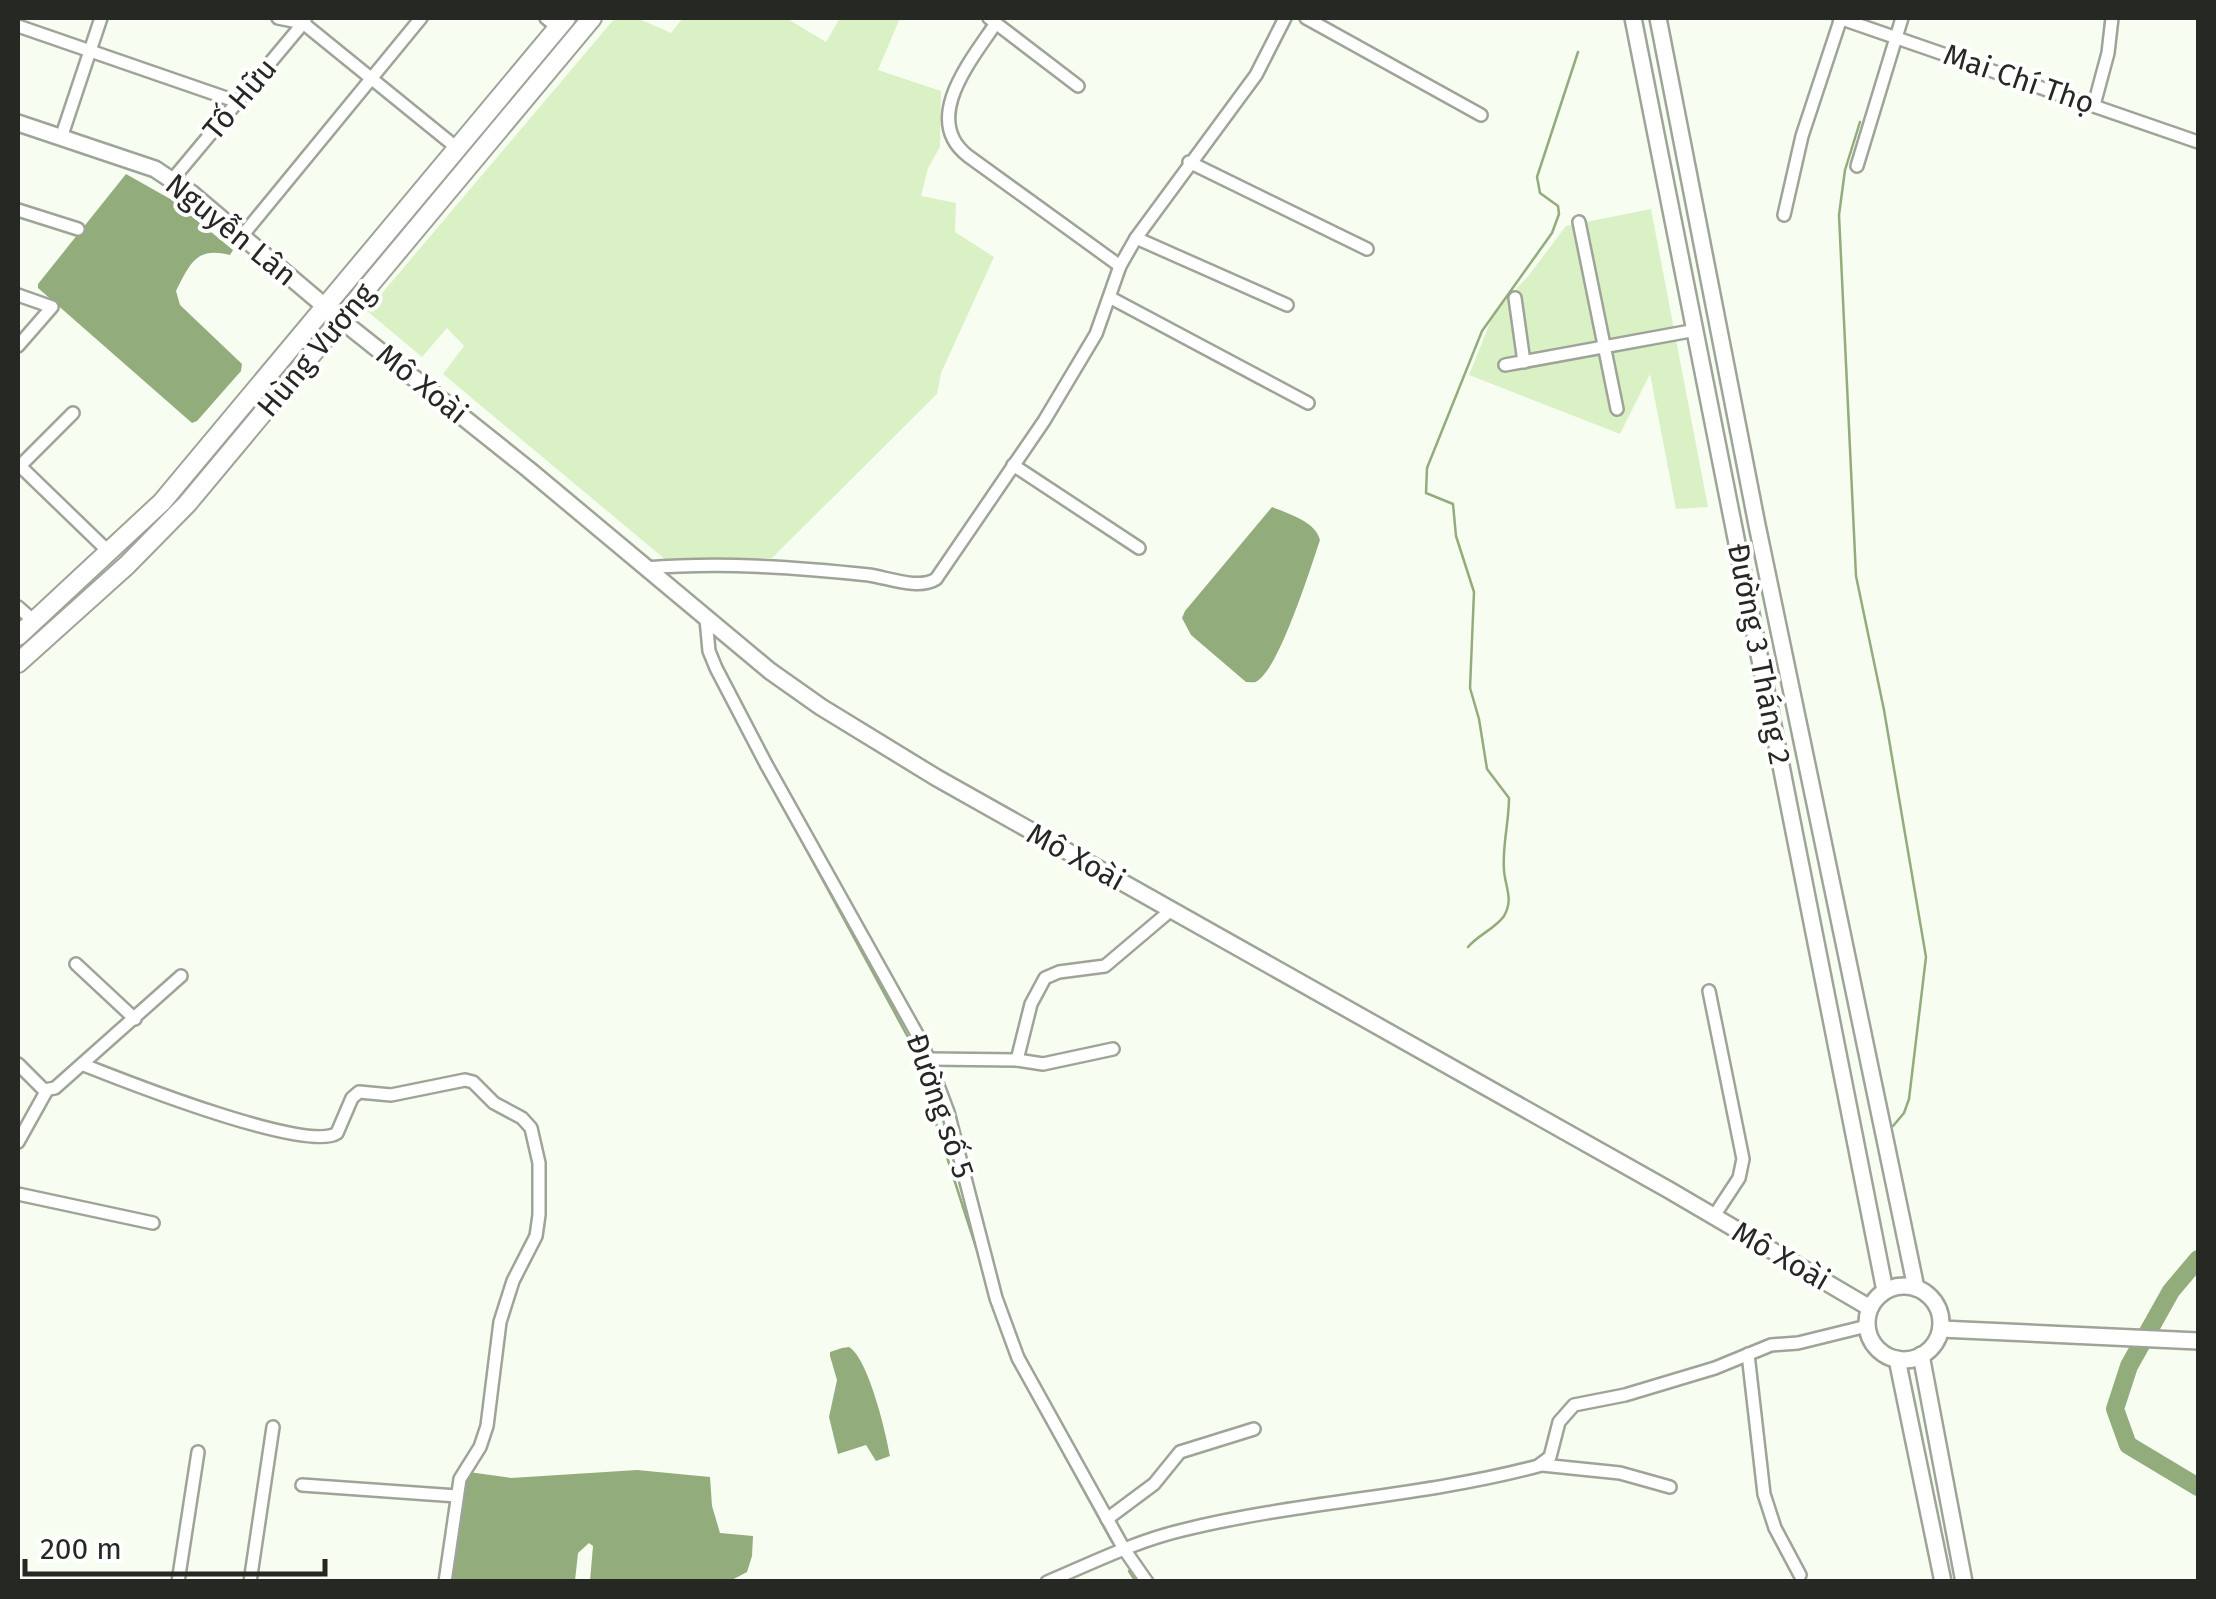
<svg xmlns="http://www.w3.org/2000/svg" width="2216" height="1599" font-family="'Fira Sans',sans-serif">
	<rect width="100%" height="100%" fill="#f7fef1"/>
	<g fill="#d9f1c5">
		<polygon points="615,18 637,18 671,33 683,18 786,18 826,42 840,18 900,18 878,70 941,91 940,147 928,168 921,196 956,203 955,232 994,257 941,373 937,394 772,558 666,560 443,374 464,346 447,328 422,357 367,311"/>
		<polygon points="1651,209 1708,507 1676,509 1650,374 1620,434 1469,375 1494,313 1529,275 1566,226"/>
	</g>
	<g fill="#92ac7c">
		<path d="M126,174L172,200L233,250L230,255C196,246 190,264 176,291L180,305L242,364L241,371L197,421L192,423L38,288V284Z"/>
		<path d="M1272,507C1289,514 1316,522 1320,540C1310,570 1282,658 1261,678C1254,684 1255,682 1246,682L1191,635L1182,618L1185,611Z"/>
		<path d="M842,1348L849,1347C868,1358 886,1432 890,1456L876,1461L866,1445L838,1454L829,1417L837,1380L830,1356V1352Z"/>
		<polygon points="637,1470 710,1477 712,1506 720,1533 753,1536 752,1556 747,1572 730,1581 590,1581 593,1546 589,1543 578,1553 575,1581 452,1582 461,1483 469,1472 511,1478"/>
	</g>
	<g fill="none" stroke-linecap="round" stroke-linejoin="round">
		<g stroke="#92ac7c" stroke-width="2.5">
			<polyline points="1860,122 1845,170 1839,215 1856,576 1884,710 1926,957 1909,1099 1904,1113 1893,1126"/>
			<polyline points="781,803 909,1039 982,1266"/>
			<path d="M1468,947C1478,935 1496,928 1504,916C1514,899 1505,887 1504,870C1502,847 1509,822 1509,798L1487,769L1479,719L1470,688L1474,592L1456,536L1453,504L1426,493L1427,468L1482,331L1552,233L1559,214L1558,206L1540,193L1537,177L1578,52"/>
			<polyline points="1005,1340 1012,1359 1112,1542"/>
			<polyline points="1129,1571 1136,1582"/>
		</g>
		<polyline stroke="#92ac7c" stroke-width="18" points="2198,1259 2171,1291 2129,1366 2115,1409 2128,1445 2198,1487"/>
		<defs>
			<g id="street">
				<polyline points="278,18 303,23 457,148"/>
				<polyline points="546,18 558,28"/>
				<polyline points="989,18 1078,86"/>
				<polyline points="1306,18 1481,115"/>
				<polyline points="1839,18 2198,142"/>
				<path d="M996,23C973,58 920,119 968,156L1120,266"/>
				<polyline points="18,26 238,102"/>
				<polyline points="2094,105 2108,53 2112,18"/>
				<polyline points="61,138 101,18"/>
				<polyline points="1189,162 1367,249"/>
				<polyline points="1857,166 1902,18"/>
				<polyline points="172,180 305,21"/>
				<polyline points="18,210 78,229"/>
				<polyline points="1784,215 1802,136 1841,18"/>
				<polyline points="1579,222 1617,409"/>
				<polyline points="242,236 421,18"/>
				<polyline points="1136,238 1287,305"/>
				<polyline points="18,295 52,307 18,346"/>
				<polyline points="1111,298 1308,403"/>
				<polyline points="1515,298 1524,362"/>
				<polyline points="1505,365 1696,330"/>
				<polyline points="18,463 20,466 73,413"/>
				<polyline points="1013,465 1139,548"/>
				<polyline points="20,466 110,553"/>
				<path d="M646,568C721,562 795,567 869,575C889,578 919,590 936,579L1044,421L1096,334L1120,266L1136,238L1256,75L1285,18"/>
				<polyline points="18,607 34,621"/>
				<polyline points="706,619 709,651 716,668 766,764 922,1043 948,1112 996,1298 1018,1358 1124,1549 1147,1582"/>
				<polyline points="76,964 135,1019"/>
				<polyline points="1709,991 1743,1159 1739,1178 1714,1216"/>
				<polyline points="929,1059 1017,1060 1043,1064 1113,1049"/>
				<polyline points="1017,1060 1031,1004 1045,978 1059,972 1105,966 1170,911"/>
				<polyline points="18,1064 44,1090 55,1088 181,976"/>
				<path d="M84,1065C122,1080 308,1154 337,1133L352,1098L359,1092L391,1095L465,1080L473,1082L494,1103L522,1118L531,1128L539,1163V1215L536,1236L513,1281L500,1322L487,1426L480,1447L460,1479L445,1582"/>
				<polyline points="18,1142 47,1090"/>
				<polyline points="18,1194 153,1223"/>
				<polyline points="1748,1354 1764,1494 1775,1528 1800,1575"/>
				<polyline points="1542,1465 1620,1473 1670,1487"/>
				<polyline points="302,1485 457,1496"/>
				<polyline points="1107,1519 1154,1484 1180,1452 1254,1429"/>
				<polyline points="178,1582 198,1452"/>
				<polyline points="250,1582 273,1427"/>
				<path d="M1047,1582C1092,1563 1136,1541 1183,1530C1300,1501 1422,1497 1538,1466L1550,1457L1559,1422L1574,1405L1625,1395L1715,1368L1771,1345L1798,1343L1867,1326"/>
			</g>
			<g id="secondary">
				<polyline points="1633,18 1885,1291"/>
				<polyline points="1658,18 1757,525 1916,1288"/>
				<polyline points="18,123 155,169 191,193 341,320 528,469 770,671 821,707 937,778 1669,1190 1870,1308"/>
				<circle cx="1904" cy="1323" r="37"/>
				<polyline points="1941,1329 2198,1341"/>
				<polyline points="1921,1355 1964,1582"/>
				<polyline points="1897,1359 1943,1582"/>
			</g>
			<g id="primary">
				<polyline points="18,636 162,502 566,18"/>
				<polyline points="18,663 127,565 187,504 592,18"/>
			</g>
		</defs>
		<use href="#street" stroke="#9ea498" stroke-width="16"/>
		<use href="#secondary" stroke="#9ea498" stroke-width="20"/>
		<use href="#primary" stroke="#9ea498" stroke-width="22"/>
		<use href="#street" stroke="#fff" stroke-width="11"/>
		<use href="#secondary" stroke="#fff" stroke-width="15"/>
		<use href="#primary" stroke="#fff" stroke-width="18"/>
	</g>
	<g text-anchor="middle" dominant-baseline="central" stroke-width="8" stroke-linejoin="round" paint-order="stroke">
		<g font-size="30" fill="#252823" stroke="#fff">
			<text transform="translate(2019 79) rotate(19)">Mai Chí Thọ</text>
			<text transform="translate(240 99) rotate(-50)">Tố Hữu</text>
			<text transform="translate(231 230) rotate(39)">Nguyễn Lân</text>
			<text transform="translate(316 350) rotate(-50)">Hùng Vương</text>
			<text transform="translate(422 384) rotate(39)">Mô Xoài</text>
			<text transform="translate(1759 654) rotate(79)">Đường 3 Tháng 2</text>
			<text transform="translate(1076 857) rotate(29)">Mô Xoài</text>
			<text transform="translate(940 1106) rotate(71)">Đường số 5</text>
			<text transform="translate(1781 1256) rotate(30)">Mô Xoài</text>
		</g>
	</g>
	<rect width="2216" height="1599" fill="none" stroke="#252823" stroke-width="40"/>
	<path d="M25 1559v15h300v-15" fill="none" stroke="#252823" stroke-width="5"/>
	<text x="40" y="1559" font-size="30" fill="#252823" stroke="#ffffff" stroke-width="8" paint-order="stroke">200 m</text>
</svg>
